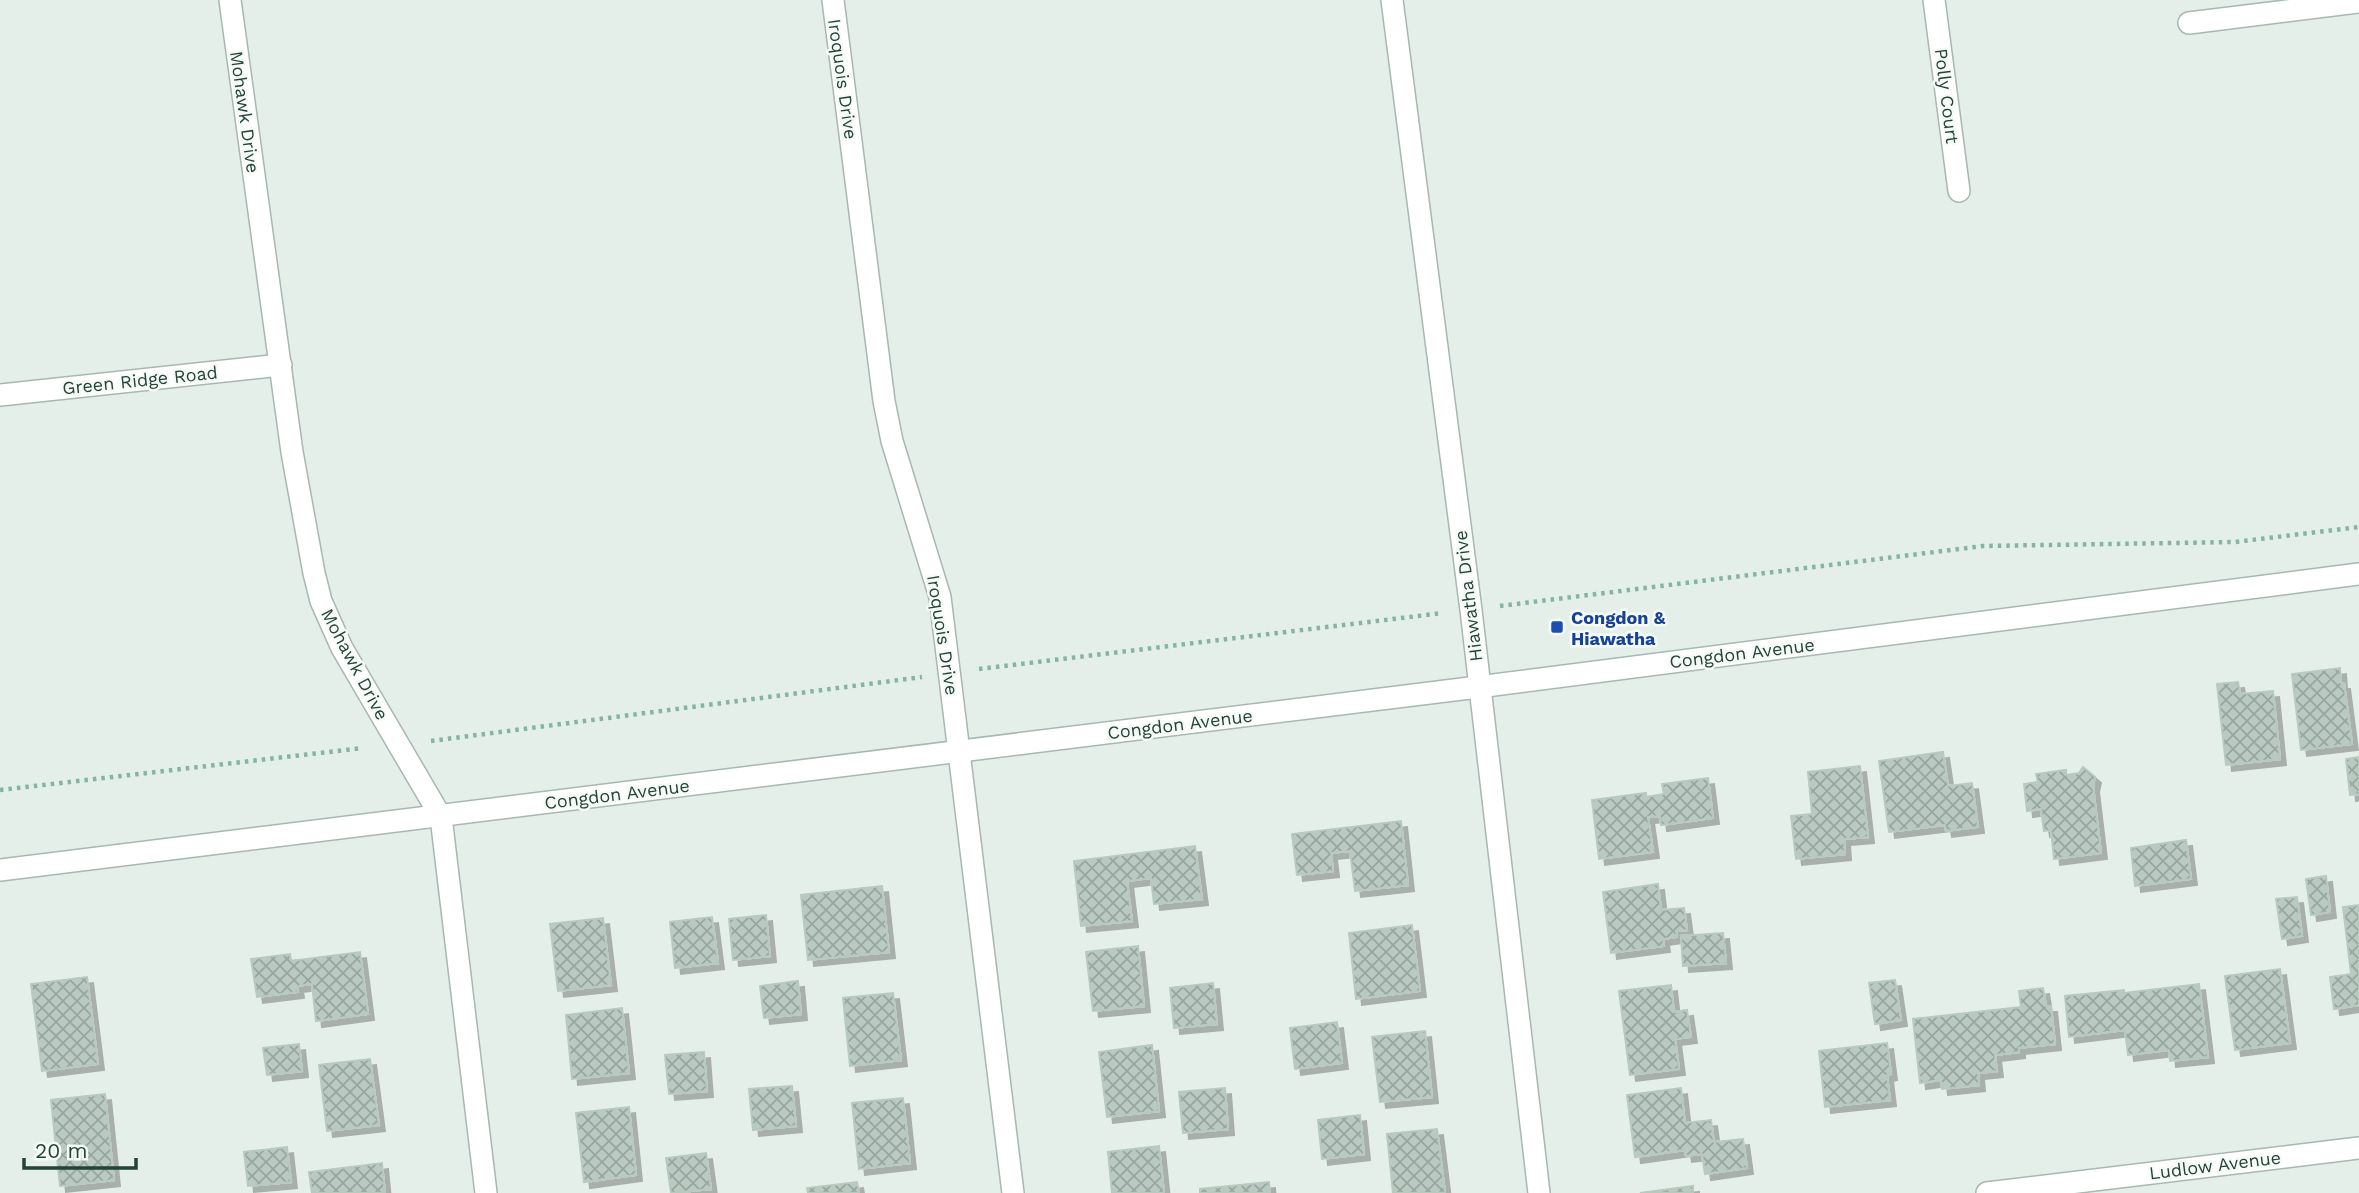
<svg xmlns="http://www.w3.org/2000/svg" width="2359" height="1193" font-family="'Work Sans',sans-serif">
	<defs>
		<pattern id="building-cross-hatch" width="8" height="8" patternUnits="userSpaceOnUse" patternTransform="scale(1.75)"><rect width="8" height="8" fill="#bacac3"/><path d="M0 0l8 8M0 8l8-8" fill="none" stroke="#97a69f"/></pattern>
		<filter id="shadow"><feDropShadow dx="6" dy="6" stdDeviation="0" flood-color="#0004"/></filter>
	</defs>
	<rect width="100%" height="100%" fill="#e5efea"/>
	<g fill="url(#building-cross-hatch)" stroke="#b7cac0" stroke-width="2" filter="url(#shadow)">
		<polygon points="2340,668 2341,683 2344,683 2352,744 2301,750 2292,674"/>
		<polygon points="2238,682 2240,694 2273,691 2280,759 2226,765 2217,684"/>
		<polygon points="1943,752 1948,786 1972,783 1978,827 1946,831 1945,825 1889,832 1879,761"/>
		<polygon points="2359,757 2359,794 2350,795 2346,759"/>
		<polygon points="1860,766 1868,837 1844,839 1845,854 1796,859 1791,816 1812,814 1808,772"/>
		<polygon points="2083,767 2095,777 2093,786 2101,853 2054,859 2051,830 2044,831 2041,809 2027,811 2024,784 2038,782 2036,774 2066,770 2066,775 2079,773"/>
		<polygon points="1708,778 1713,818 1661,825 1660,816 1648,817 1653,852 1599,859 1592,800 1646,793 1646,797 1664,794 1662,784"/>
		<polygon points="1401,821 1408,885 1355,891 1350,851 1331,853 1333,871 1297,875 1292,834"/>
		<polygon points="2186,840 2191,879 2135,886 2131,848"/>
		<polygon points="1195,846 1202,899 1154,904 1151,878 1127,881 1132,921 1081,926 1074,861"/>
		<polygon points="2326,876 2330,912 2311,915 2306,879"/>
		<polygon points="1658,884 1661,910 1684,908 1687,930 1676,931 1677,937 1663,939 1664,946 1611,953 1603,892"/>
		<polygon points="882,886 889,952 808,960 801,895"/>
		<polygon points="2297,897 2302,936 2282,939 2276,899"/>
		<polygon points="2359,905 2359,1005 2334,1009 2330,977 2351,974 2343,907"/>
		<polygon points="766,915 770,956 733,960 729,919"/>
		<polygon points="712,917 718,963 675,968 670,922"/>
		<polygon points="603,918 611,985 558,991 550,924"/>
		<polygon points="1412,925 1420,991 1356,999 1349,933"/>
		<polygon points="1723,933 1726,963 1683,966 1681,936"/>
		<polygon points="1138,946 1144,1006 1093,1011 1086,952"/>
		<polygon points="360,952 368,1014 316,1021 312,984 297,986 298,992 257,997 251,959 290,954 291,961"/>
		<polygon points="2280,969 2290,1043 2235,1050 2225,976"/>
		<polygon points="87,977 98,1064 42,1071 31,984"/>
		<polygon points="1895,980 1901,1020 1875,1024 1869,983"/>
		<polygon points="798,981 801,1014 764,1018 760,986"/>
		<polygon points="1213,983 1217,1024 1174,1028 1170,988"/>
		<polygon points="2199,984 2208,1057 2170,1061 2169,1050 2128,1055 2125,1030 2069,1037 2065,996 2124,990 2124,993"/>
		<polygon points="1671,985 1674,1012 1687,1010 1691,1037 1675,1039 1679,1069 1630,1075 1619,991"/>
		<polygon points="2043,988 2046,1006 2051,1006 2055,1044 2019,1048 2019,1052 1995,1055 1997,1071 1978,1073 1979,1085 1942,1089 1941,1080 1920,1083 1913,1019 2021,1007 2019,991"/>
		<polygon points="893,993 901,1060 850,1066 843,998"/>
		<polygon points="622,1008 629,1073 572,1079 566,1015"/>
		<polygon points="1337,1022 1342,1063 1295,1069 1290,1028"/>
		<polygon points="1425,1031 1432,1097 1380,1102 1372,1037"/>
		<polygon points="1887,1043 1891,1074 1887,1075 1890,1100 1825,1107 1819,1051"/>
		<polygon points="299,1044 302,1071 267,1075 263,1048"/>
		<polygon points="1152,1045 1159,1111 1107,1117 1099,1052"/>
		<polygon points="704,1052 707,1091 669,1094 665,1055"/>
		<polygon points="370,1059 379,1125 327,1131 319,1065"/>
		<polygon points="792,1086 796,1126 753,1130 749,1089"/>
		<polygon points="1225,1088 1228,1129 1183,1133 1179,1092"/>
		<polygon points="1681,1088 1685,1123 1711,1120 1714,1142 1743,1139 1747,1168 1705,1174 1702,1154 1686,1156 1685,1150 1635,1157 1627,1095"/>
		<polygon points="105,1094 114,1180 60,1186 51,1100"/>
		<polygon points="903,1098 910,1163 859,1169 852,1103"/>
		<polygon points="629,1107 636,1175 584,1182 576,1113"/>
		<polygon points="1360,1115 1364,1154 1322,1159 1318,1120"/>
		<polygon points="1437,1129 1445,1193 1393,1193 1387,1134"/>
		<polygon points="1159,1146 1164,1193 1112,1193 1108,1152"/>
		<polygon points="287,1147 291,1182 248,1186 244,1152"/>
		<polygon points="706,1153 711,1189 671,1193 666,1158"/>
		<polygon points="382,1163 385,1193 312,1193 309,1172"/>
		<polygon points="857,1182 859,1193 808,1193 807,1188"/>
		<polygon points="1269,1182 1270,1193 1200,1193 1200,1189"/>
		<polygon points="1693,1186 1693,1193 1640,1193"/>
	</g>
	<g fill="none" stroke-linecap="round" stroke-linejoin="round">
		<defs>
			<g id="minor">
				<polyline points="230,0 292,452 314,573 321,601 342,648 441,817 486,1193"/>
				<polyline points="833,0 884,401 892,441 940,597 1013,1193"/>
				<polyline points="1392,0 1471,610 1539,1193"/>
				<polyline points="1934,0 1959,191"/>
				<polyline points="2189,23 2359,2"/>
				<polyline points="0,395 281,365"/>
				<polyline points="0,870 1478,687 2359,574"/>
				<polyline points="1987,1193 2359,1148"/>
			</g>
		</defs>
		<use href="#minor" stroke="#a7b8b1" stroke-width="24"/>
		<g stroke="#84b5a1" stroke-width="4.5" stroke-dasharray="3.5 5" stroke-linecap="butt">
			<polyline points="1500,606 1983,546 2235,542 2359,527"/>
			<polyline points="979,669 1443,613"/>
			<polyline points="431,741 922,677"/>
			<polyline points="0,790 363,748"/>
		</g>
		<use href="#minor" stroke="#fff" stroke-width="21"/>
	</g>
	<rect fill="#1a4fb4" stroke="#f6fbf8" stroke-width="2.5" x="1550" y="620" width="14" height="14" rx="3.5"/>
	<g text-anchor="middle" dominant-baseline="central" stroke-width="5" stroke-linejoin="round" paint-order="stroke">
		<g font-size="18" fill="#234338" stroke="#f6fbf8">
			<text transform="translate(843 79) rotate(82)">Iroquois Drive</text>
			<text transform="translate(1947 96) rotate(83)">Polly Court</text>
			<text transform="translate(245 112) rotate(82)">Mohawk Drive</text>
			<text transform="translate(140 380) rotate(-6)">Green Ridge Road</text>
			<text transform="translate(1468 596) rotate(-97)">Hiawatha Drive</text>
			<text transform="translate(943 635) rotate(81)">Iroquois Drive</text>
			<text transform="translate(1742 653) rotate(-7)">Congdon Avenue</text>
			<text transform="translate(355 664) rotate(62)">Mohawk Drive</text>
			<text transform="translate(1180 724) rotate(-7)">Congdon Avenue</text>
			<text transform="translate(617 794) rotate(-7)">Congdon Avenue</text>
			<text transform="translate(2215 1165) rotate(-7)">Ludlow Avenue</text>
		</g>
		<g font-size="18" font-weight="bold" fill="#164399" stroke="#f6fbf8" text-anchor="start">
			<text x="1571" y="617">Congdon &amp;<tspan x="1571" dy="21">Hiawatha</tspan></text>
		</g>
	</g>
	<path d="M24 1158v10h112v-10" fill="none" stroke="#234338" stroke-width="3.5"/>
	<text x="35" y="1158" font-size="21" fill="#234338" stroke="#f6fbf8" stroke-width="5" paint-order="stroke">20 m</text>
</svg>
